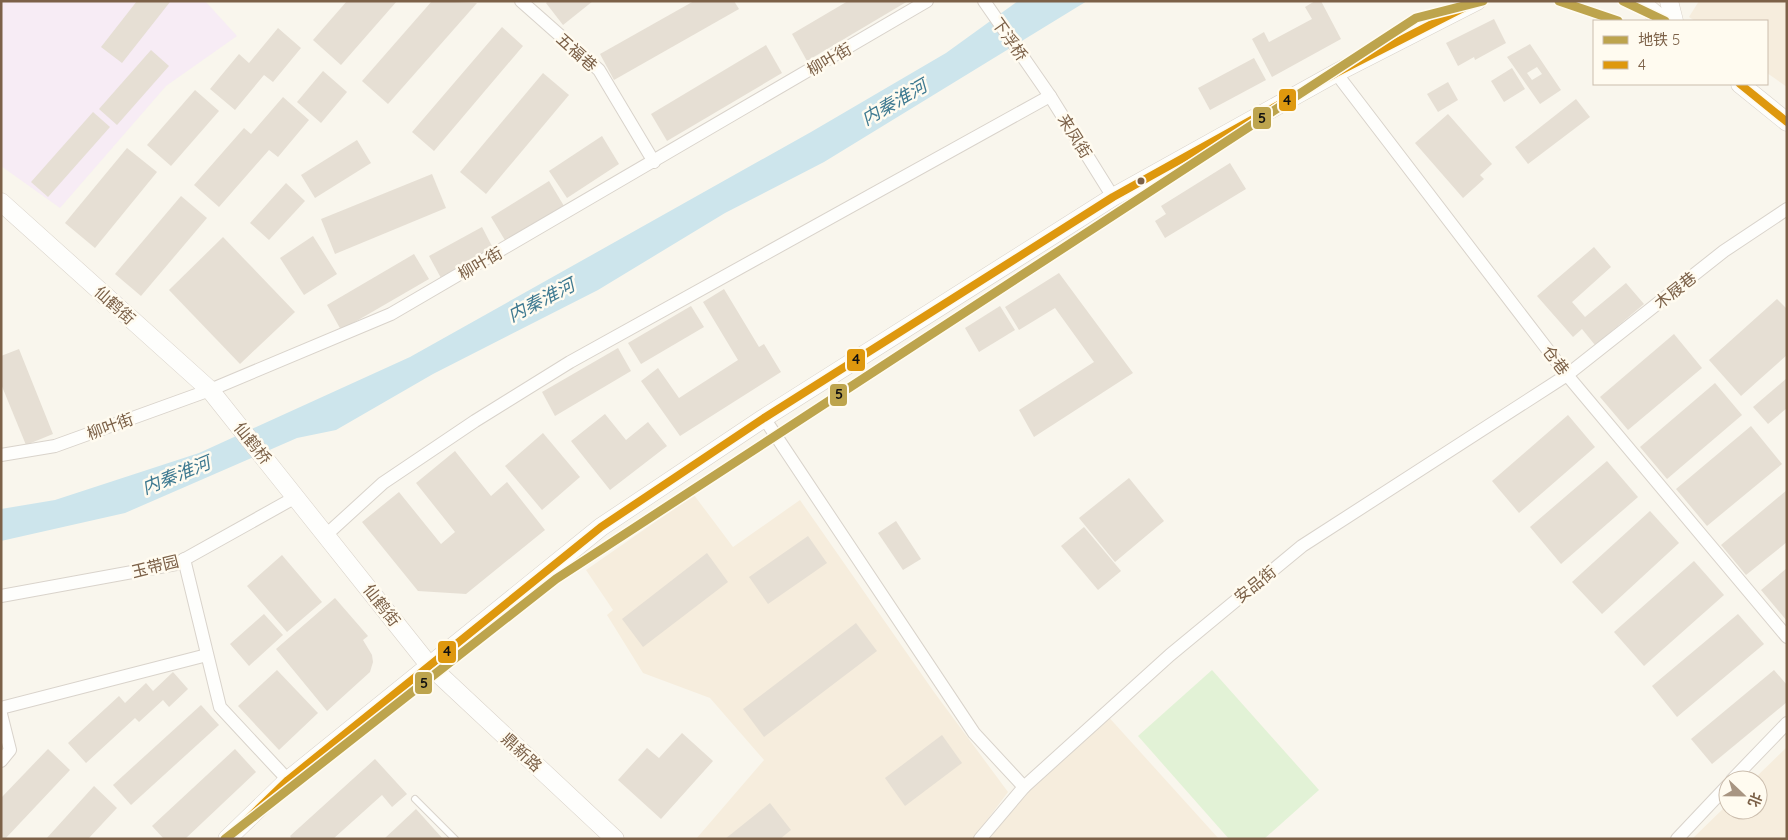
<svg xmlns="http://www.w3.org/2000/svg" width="1788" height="840" font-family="Quicksand,'Noto Sans SC',sans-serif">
	<rect width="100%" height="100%" fill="#f9f6ed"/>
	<g fill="#f6eddd">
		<polygon points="1699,1 1787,1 1787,87 1767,73 1767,21 1695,21 1689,17"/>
		<polygon points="694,495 733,547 800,500 934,692 1008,792 973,839 696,839 764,760 710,698 643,673 607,615 613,610 586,570"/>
		<polygon points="1105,713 1219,839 983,839"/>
		<polygon points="1787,747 1787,839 1692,839 1728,804 1728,810 1758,810 1758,780 1753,780"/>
	</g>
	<polygon fill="#f7ecf5" points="1,1 205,1 237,36 166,86 60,208 1,166"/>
	<polygon fill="#e2f2d6" points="1212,670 1319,790 1264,839 1229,839 1138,736"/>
	<polygon fill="#cde5ec" points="1018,1 1087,1 824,162 725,213 598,290 433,374 336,430 297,438 125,513 1,541 1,509 55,500 199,453 410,357 811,132 946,53"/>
	<g fill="#e6dfd4" fill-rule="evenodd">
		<polygon points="137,1 170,2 122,63 101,47"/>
		<polygon points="347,1 397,1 341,65 313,40"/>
		<polygon points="432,1 477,3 388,104 362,81"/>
		<polygon points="548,1 593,1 563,25 546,3"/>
		<polygon points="694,1 734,1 739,9 614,80 600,54"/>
		<polygon points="848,1 908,1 807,61 792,34"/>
		<polygon points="1315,1 1321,1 1341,39 1272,77 1252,39 1264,32 1269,42 1312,19 1305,7"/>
		<polygon points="1494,19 1506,43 1475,60 1474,57 1458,66 1446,43"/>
		<polygon points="502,27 523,46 434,151 412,132"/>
		<polygon points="278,28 301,48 273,82 264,75 235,110 210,89 239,54 249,63"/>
		<path d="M1530,44L1561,90L1540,104L1507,57ZM1537,67L1542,74L1532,80L1527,73Z"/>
		<polygon points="766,45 782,73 667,141 651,114"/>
		<polygon points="151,50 169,66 117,125 99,109"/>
		<polygon points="1254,58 1266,80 1210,110 1198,88"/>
		<polygon points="1512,68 1525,89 1504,102 1491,81"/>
		<polygon points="323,71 347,92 321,123 297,102"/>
		<polygon points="543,73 569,95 486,194 460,172"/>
		<polygon points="1448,82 1458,100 1438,112 1427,94"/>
		<polygon points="195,90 219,111 171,166 147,145"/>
		<polygon points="283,97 309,120 278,157 269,150 219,207 194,185 244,128 251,134"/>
		<polygon points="1576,99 1590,117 1528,164 1515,147"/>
		<polygon points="93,112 110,127 48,197 31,182"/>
		<polygon points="1448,114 1492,164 1480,175 1484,179 1463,198 1415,143"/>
		<polygon points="602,136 619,164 567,198 549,171"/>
		<polygon points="357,140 371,163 315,198 301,175"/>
		<polygon points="127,148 157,172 95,248 65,223"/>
		<polygon points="1230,163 1246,189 1165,238 1155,221 1166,214 1161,206"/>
		<polygon points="432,174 446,208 335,254 321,219"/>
		<polygon points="549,181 564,206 506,242 491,217"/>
		<polygon points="286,183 305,201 269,240 250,223"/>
		<polygon points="181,196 207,218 141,296 115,274"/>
		<polygon points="482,227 494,250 441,278 429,256"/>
		<polygon points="313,236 337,274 304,295 280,258"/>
		<polygon points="223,237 295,312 240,364 169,290"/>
		<polygon points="1594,247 1611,267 1572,302 1585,317 1626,283 1644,304 1595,345 1582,329 1573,337 1537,296"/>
		<polygon points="414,254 429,279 341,330 327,305"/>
		<polygon points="1059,273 1133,373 1034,437 1019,410 1094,362 1055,308 1019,330 1005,307"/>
		<polygon points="724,289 759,347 764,344 781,372 680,436 641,381 658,368 679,398 738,360 703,302"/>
		<polygon points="1777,299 1787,309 1787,355 1741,396 1709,360"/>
		<polygon points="691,306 704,327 641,364 628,343"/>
		<polygon points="1000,306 1015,330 979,352 965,328"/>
		<polygon points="1674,334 1702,368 1628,430 1600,397"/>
		<polygon points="618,348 631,371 555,416 542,392"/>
		<polygon points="19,349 53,434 26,445 1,384 1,356"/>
		<polygon points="1787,378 1787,408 1768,424 1753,407"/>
		<polygon points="1715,383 1742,415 1667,479 1640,447"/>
		<polygon points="605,414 626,440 648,422 667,446 610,490 571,441"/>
		<polygon points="1568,415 1595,447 1519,513 1492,481"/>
		<polygon points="1751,426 1782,464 1707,526 1676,489"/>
		<polygon points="543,433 580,477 542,510 505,466"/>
		<polygon points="455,451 491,496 507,482 545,530 466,594 418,591 362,522 399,492 441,544 455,532 416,483"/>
		<polygon points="1607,461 1638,497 1561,564 1530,527"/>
		<polygon points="1129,478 1164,521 1115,562 1079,518"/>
		<polygon points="1787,490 1787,542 1746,575 1721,545"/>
		<polygon points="1650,511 1679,543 1602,614 1572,582"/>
		<polygon points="896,521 921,559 903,570 878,533"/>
		<polygon points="1084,527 1121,571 1098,590 1061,546"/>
		<polygon points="808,536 827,563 768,604 749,577"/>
		<polygon points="707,553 728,582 643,647 622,619"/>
		<polygon points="282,555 322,602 287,632 247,586"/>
		<polygon points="1694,561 1724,595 1644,666 1614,632"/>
		<polygon points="1787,568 1787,621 1761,590"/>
		<polygon points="335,598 368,636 363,640 372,655 373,662 370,672 327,711 276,649"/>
		<polygon points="264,614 283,635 249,666 230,644"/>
		<polygon points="1738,614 1764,644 1677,717 1652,686"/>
		<polygon points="856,623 877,651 764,737 743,709"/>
		<polygon points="277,670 318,713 279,750 238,706"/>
		<polygon points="1774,670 1787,685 1787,702 1712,764 1691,739"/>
		<polygon points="173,672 188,689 169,707 163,700 139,722 135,718 86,763 68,743 119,696 125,703 146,683 153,691"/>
		<polygon points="201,705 219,725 131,805 113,785"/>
		<polygon points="682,733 713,761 661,819 618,780 647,748 659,758"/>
		<polygon points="942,735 962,763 905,806 885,778"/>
		<polygon points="48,749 70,770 5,839 1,839 1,798"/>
		<polygon points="235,749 256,772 185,839 164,839 152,826"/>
		<polygon points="375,759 407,794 392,807 382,795 333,839 292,839 290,836"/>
		<polygon points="94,786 117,808 88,839 46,839"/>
		<polygon points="770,803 791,830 780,839 725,839"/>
		<polygon points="416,809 443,839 384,839"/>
	</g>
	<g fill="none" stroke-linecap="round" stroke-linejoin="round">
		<defs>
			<polyline id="lane" points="415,799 455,839"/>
			<g id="street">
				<polyline points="521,1 599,70 654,162"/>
				<polyline points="984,1 1050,96 1113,197"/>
				<polyline points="1336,73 1567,375 1787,637"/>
				<polyline points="764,418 974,733 1024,787"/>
				<polyline points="1,455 55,446 210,390 391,314 927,1"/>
				<polyline points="326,535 383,483 475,421 570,362 1050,96"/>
				<polyline points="184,559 220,707 288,780"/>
				<polyline points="1,596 176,564 294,498"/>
				<polyline points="1,708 207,655"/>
				<polyline points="1,714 10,750 1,761"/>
				<polyline points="1732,780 1787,723"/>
				<polyline points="980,839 1024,787 1170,655 1302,546 1567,375 1724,251 1787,209"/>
				<polyline points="1677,839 1728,785"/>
			</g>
			<g id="secondary">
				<polyline points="1640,1 1663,21"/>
				<polyline points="1669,1 1674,21"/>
				<polyline points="1740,84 1787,122"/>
				<polyline points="1,202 210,390 429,665 615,839"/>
				<polyline points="227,839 288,780 601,527 764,418 1113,197 1336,73 1477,1"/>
			</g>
		</defs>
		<use href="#lane" stroke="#d9d3cb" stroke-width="8"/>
		<use href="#street" stroke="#d9d3cb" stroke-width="14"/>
		<use href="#secondary" stroke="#d9d2c9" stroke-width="19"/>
		<use href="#lane" stroke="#fefefc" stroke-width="6"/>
		<use href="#street" stroke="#fefefc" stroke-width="12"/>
		<use href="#secondary" stroke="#fefefc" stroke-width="18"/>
		<defs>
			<g id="bus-1">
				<polyline points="1740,84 1787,122"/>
				<polyline points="227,839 288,780 601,527 764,418 1113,197 1336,73 1477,1"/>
			</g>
		</defs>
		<use href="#bus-1" stroke="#fffbf0" stroke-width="11"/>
		<use href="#bus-1" stroke="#de980e" stroke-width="8"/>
		<defs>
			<g id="metro-1">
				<polyline points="1559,1 1618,21"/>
				<polyline points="1623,1 1665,21"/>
				<polyline points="225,839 556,579 1416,18 1483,1"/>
			</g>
		</defs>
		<use href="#metro-1" stroke="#fffbf0" stroke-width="12"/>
		<use href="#metro-1" stroke="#bda44d" stroke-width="9"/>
	</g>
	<circle fill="#7c6148" stroke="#fffbf0" stroke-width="2" cx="1141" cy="181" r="4.5"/>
	<g text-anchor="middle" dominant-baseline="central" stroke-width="5" stroke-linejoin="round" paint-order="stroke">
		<g font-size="16" fill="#7c6148" stroke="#fffbf0">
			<text transform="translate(1010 39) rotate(55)">下浮桥</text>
			<text transform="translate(577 52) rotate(42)">五福巷</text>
			<text transform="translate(829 59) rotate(-30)">柳叶街</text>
			<text transform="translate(1075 136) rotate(58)">来凤街</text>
			<text transform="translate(480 263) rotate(-30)">柳叶街</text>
			<text transform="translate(1675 290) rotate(-38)">木屐巷</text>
			<text transform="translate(115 305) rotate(42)">仙鹤街</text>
			<text transform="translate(1556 360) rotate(52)">仓巷</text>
			<text transform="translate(110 426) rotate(-20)">柳叶街</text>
			<text transform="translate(253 443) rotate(51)">仙鹤桥</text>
			<text transform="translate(155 566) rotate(-14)">玉带园</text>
			<text transform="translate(1255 584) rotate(-39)">安品街</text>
			<text transform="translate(382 605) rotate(52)">仙鹤街</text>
			<text transform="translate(522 752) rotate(43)">鼎新路</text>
		</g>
		<g font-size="18" font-style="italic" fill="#3f7a91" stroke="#fffbf0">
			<text transform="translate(894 102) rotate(-30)">内秦淮河</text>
			<text transform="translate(541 300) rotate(-27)">内秦淮河</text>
			<text transform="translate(176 475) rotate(-22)">内秦淮河</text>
		</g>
	</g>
	<g stroke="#fffbf0" stroke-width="2">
		<rect x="1278" y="88" width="19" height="24" rx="5" fill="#de980e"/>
		<rect x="1252" y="106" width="20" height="24" rx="5" fill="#bda44d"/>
		<rect x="846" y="348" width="20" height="24" rx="5" fill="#de980e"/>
		<rect x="829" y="383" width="19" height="24" rx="5" fill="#bda44d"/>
		<rect x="437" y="640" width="20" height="24" rx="5" fill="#de980e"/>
		<rect x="414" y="671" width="19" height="24" rx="5" fill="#bda44d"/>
	</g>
	<g font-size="14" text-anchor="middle" font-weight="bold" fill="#111">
		<text x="1287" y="105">4</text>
		<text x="1262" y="123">5</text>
		<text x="856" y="364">4</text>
		<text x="839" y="399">5</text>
		<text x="447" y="656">4</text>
		<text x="424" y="688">5</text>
	</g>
	<rect width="1788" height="840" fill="none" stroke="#7c6148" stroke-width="5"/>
	<rect x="1593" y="20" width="175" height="65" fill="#fffbf0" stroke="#cbbdad"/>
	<rect x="1603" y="36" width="25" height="8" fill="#bda44d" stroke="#cbbdad"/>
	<text x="1638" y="45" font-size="15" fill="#7c6148">地铁 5</text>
	<rect x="1603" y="61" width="25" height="8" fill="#de980e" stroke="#cbbdad"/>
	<text x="1638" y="70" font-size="15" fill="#7c6148">4</text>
	<g transform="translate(1743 795) rotate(112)"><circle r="24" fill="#fffbf0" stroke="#cbbdad"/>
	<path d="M0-4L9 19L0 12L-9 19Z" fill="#a89582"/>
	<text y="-8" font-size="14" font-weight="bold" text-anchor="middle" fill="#7c6148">北</text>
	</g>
</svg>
